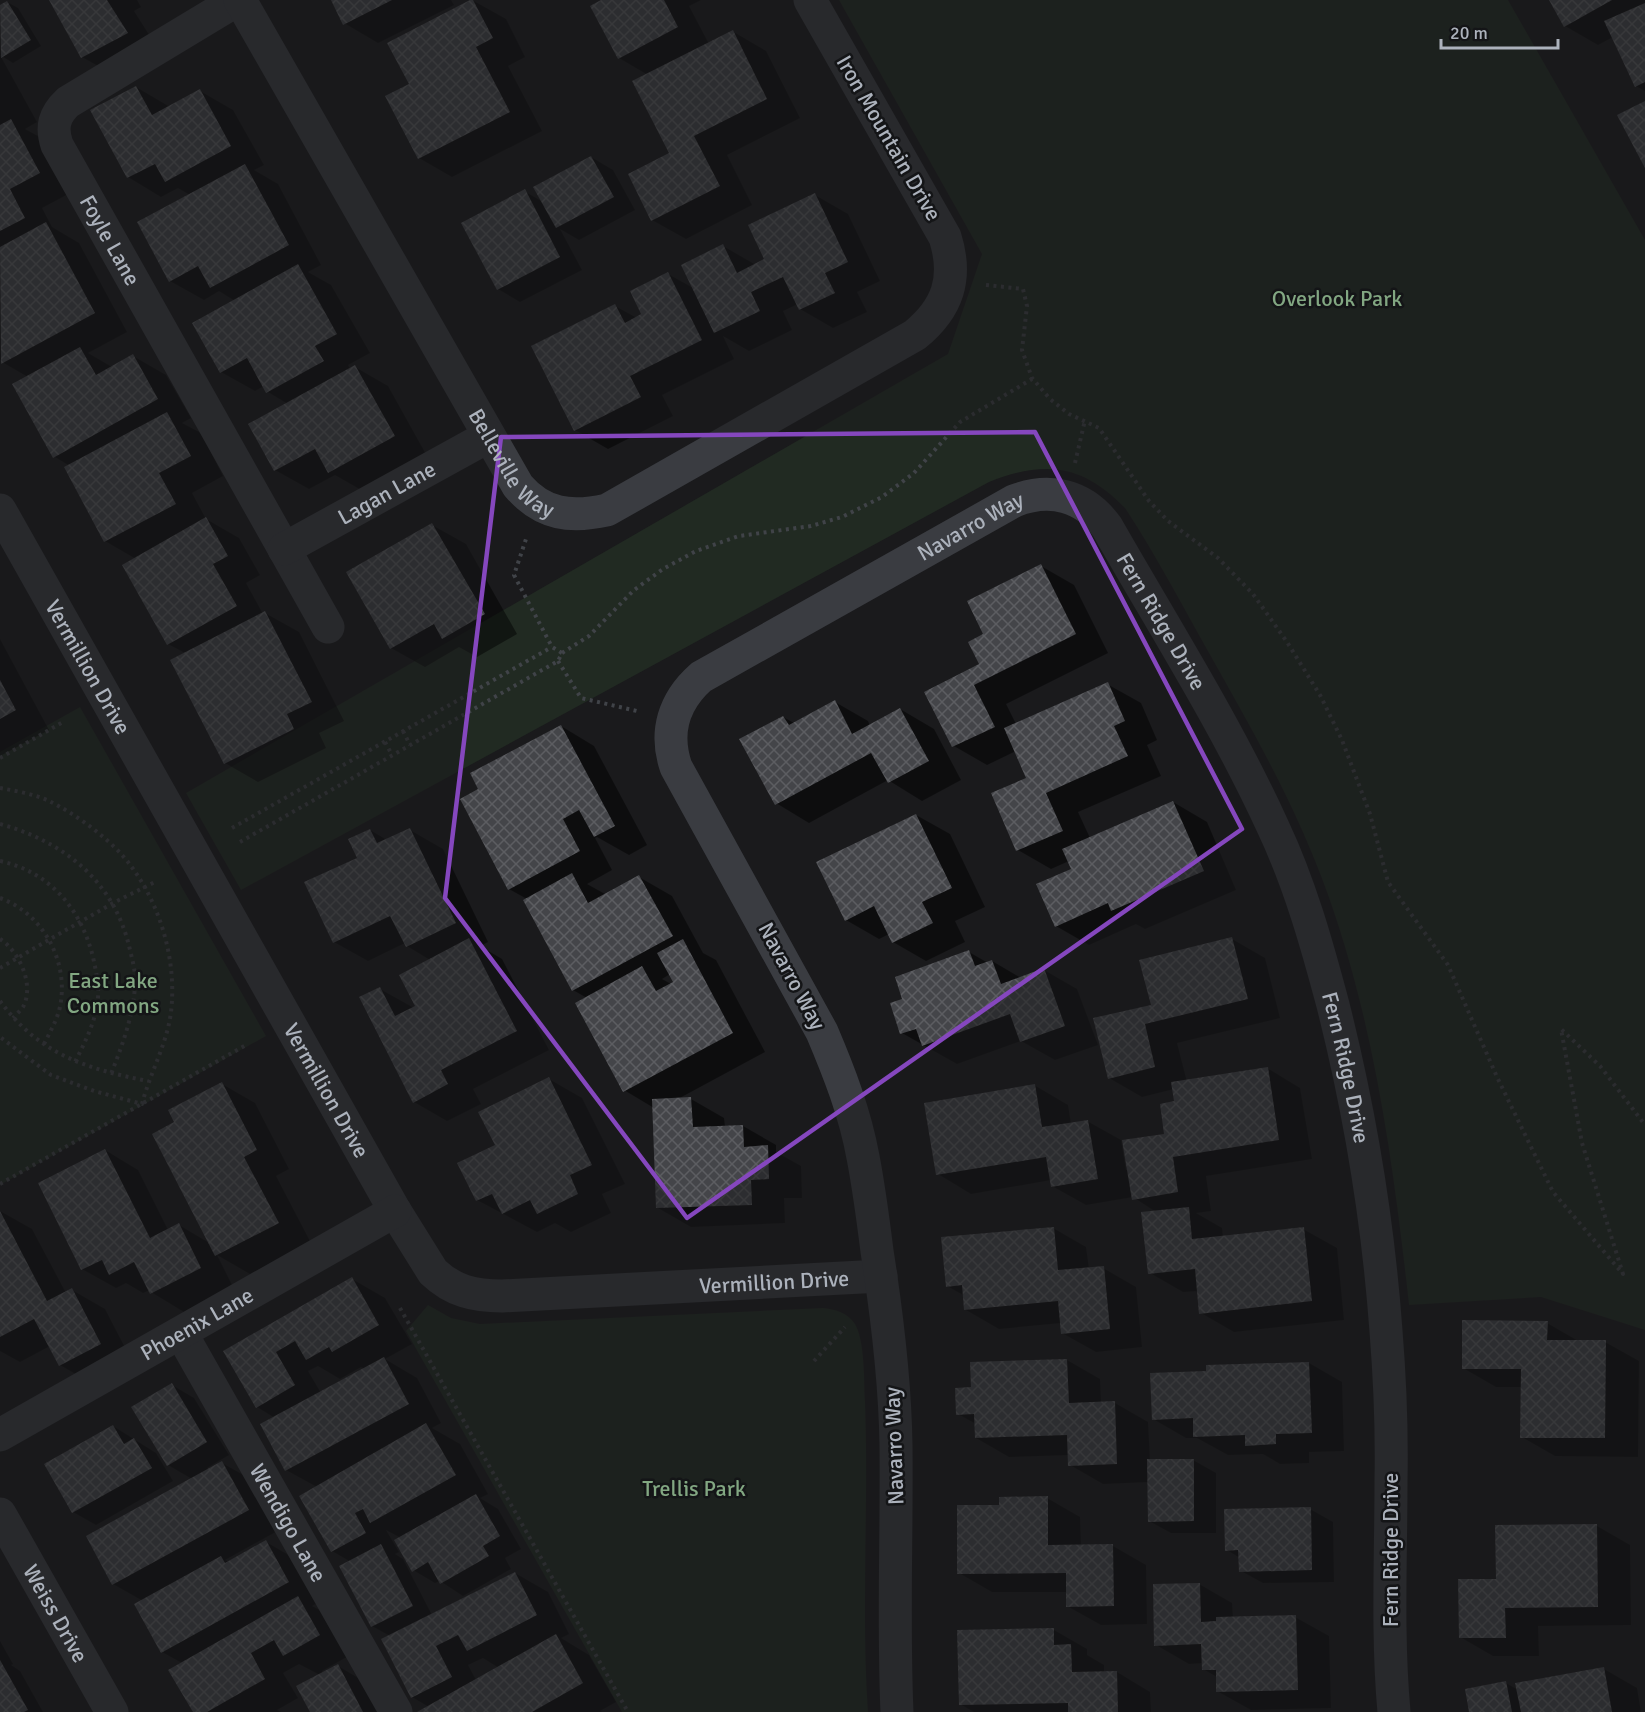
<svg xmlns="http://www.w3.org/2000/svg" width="1645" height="1712" font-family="Signika,sans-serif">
	<defs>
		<pattern id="building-cross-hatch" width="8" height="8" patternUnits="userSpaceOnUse" patternTransform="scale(1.5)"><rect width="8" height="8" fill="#444549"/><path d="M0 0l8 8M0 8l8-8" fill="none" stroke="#5c5d61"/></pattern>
	</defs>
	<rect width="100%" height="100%" fill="#1a1a1c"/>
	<g fill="#212a22">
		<path d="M839,0H1508L1645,240V1330L1541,1297L1409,1305C1393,1161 1373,1012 1321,876C1291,797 1250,726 1209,653C1182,605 1156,555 1125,508C1082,464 1045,460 989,482L241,890L186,793L948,354L982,254Z"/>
		<polygon points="80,707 266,1036 0,1185 0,752"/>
		<path d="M428,1305L451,1318L480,1324L823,1308C835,1309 848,1313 855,1324C865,1341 864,1380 865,1401C869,1504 861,1608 868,1712H622L406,1331Z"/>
	</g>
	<g fill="#0007" fill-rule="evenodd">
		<polygon points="51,0 137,0 141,7 134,11 160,52 116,76 82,57"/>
		<polygon points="333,0 451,0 454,5 378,43 344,23"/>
		<polygon points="472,0 506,19 525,57 508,66 542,131 452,177 419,158 411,85"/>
		<polygon points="605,0 701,0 689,6 709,44 732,31 766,51 800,118 727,155 752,205 686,239 652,220 671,154 648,75 619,58"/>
		<polygon points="1551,0 1645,0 1645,91 1636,86 1613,37 1598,45 1565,26"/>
		<polygon points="7,2 18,8 41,46 13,63 0,55 37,122 25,129 45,140 72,192 42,208 52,227 79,243 127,332 88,353 112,367 133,356 166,375 191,418 182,423 201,433 223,476 192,493 206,519 239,538 260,575 246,583 263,614 265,613 299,632 344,721 319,733 326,748 258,782 225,763 185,653 168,644 136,559 105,541 70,466 55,457 28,377 2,362 0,359 0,7"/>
		<polygon points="136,87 170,107 200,91 233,110 264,165 254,170 278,184 321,265 308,272 331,285 370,353 348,365 350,369 355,367 388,386 427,456 363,491 335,475 309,489 275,470 250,425 288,404 268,392 264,386 255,391 221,372 235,301 219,291 204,300 170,281 190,195 178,188 161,197 128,177"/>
		<polygon points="591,157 613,170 635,210 579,240 560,229 582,270 520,302 498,289 524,191 543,202"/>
		<polygon points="815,195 848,214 880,281 857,292 867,312 833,328 800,309 798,304 783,311 792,330 749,351 723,336 734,359 662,395 673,416 608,449 575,430 615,306 637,318 643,315 668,274 695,289 723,246 756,265 766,260"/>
		<polygon points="432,525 466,544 517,634 477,657 459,647 425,667 391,648"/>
		<polygon points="1041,566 1074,585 1108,653 1006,704 1016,724 1107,684 1141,703 1157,740 1147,745 1161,776 1078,812 1090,838 1173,802 1207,822 1236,890 1145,929 1136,924 1089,945 1056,926 1073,870 1069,861 1051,869 1018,850 1028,779 1016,751 987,765 954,746 926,692 981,665 985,635"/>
		<polygon points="0,639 49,730 0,756"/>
		<polygon points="835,702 868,721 870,726 900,709 934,729 961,780 922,801 888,780 809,823 776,803 783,717 794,723"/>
		<path d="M561,726L594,746L647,845L629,855L597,837L595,838L612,870L587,884L605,894L639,877L672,896L703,953L716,960L765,1052L676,1100L691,1099L724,1118L725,1127L743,1126L776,1145V1152L801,1166L802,1198H784L785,1223L691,1227L658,1208L654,1108L624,1090L587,998L573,990L527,899L509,889L480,790ZM670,974L675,982L671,984L662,979Z"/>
		<polygon points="916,815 950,834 985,907 955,921 965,942 926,961 893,942 889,934 879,939 846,920"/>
		<polygon points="370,830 387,840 410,830 443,849 488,942 480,946 502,959 549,1050 473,1089 481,1104 447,1121 414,1102 380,989 414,1008 417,1006 430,960 407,946 405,943 368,961 334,942 359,858"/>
		<polygon points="1232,939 1265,958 1280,1018 1177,1043 1187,1082 1267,1068 1300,1088 1312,1159 1206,1176 1211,1211 1196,1213 1222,1228 1223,1237 1303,1229 1337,1248 1344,1320 1234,1332 1201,1313 1198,1291 1183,1292 1150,1273 1156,1212 1133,1197 1086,1205 1052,1186 1051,1180 971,1194 938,1174 1034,1085 1068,1105 1071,1124 1087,1121 1121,1140 1126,1170 1129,1170 1166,1135 1176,1103 1174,1089 1142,1097 1109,1078 1152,1006"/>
		<polygon points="969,952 988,963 992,961 1021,978 1044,970 1077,989 1098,1045 1055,1060 1021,1041 957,1064 902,1033 904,1000"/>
		<polygon points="549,1079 582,1098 625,1184 602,1194 611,1213 571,1232 555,1223 537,1232 477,1200 497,1146"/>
		<polygon points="222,1084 255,1103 289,1169 276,1176 311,1243 250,1274 217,1255 233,1287 184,1312 151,1292 150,1290 143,1293 126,1283 116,1288 82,1269 105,1150 138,1170 168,1230 179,1225 211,1244 176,1123"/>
		<polygon points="0,1211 32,1229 66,1293 72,1290 105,1309 133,1363 93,1384 60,1365 50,1346 20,1362 0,1351"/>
		<polygon points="1053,1228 1086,1247 1089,1269 1103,1268 1136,1287 1142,1347 1096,1352 1062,1333 1061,1323 999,1329 966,1310 965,1296 947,1286"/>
		<path d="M352,1279L385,1298L412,1344L385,1359L417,1378L441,1423L432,1428L460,1444L488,1494L480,1498L498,1509L521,1549L505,1558L511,1569L463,1596L440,1581L435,1583L413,1570L401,1538L386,1530L399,1552L395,1554L403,1559L432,1615L515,1573L548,1592L569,1634L561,1638L589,1655L616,1702L600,1711L602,1712H420L429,1707L412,1697L390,1636L372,1626L351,1562L332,1551L317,1487L286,1470L275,1418L257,1407L225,1351ZM318,1366L340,1379L361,1367L365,1369L321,1393L308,1371ZM483,1658L499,1668L476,1680L468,1665Z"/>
		<polygon points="1547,1323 1580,1342 1605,1342 1639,1361 1638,1457 1555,1456 1522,1437 1522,1387 1496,1387 1463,1368"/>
		<polygon points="1067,1360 1100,1379 1101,1403 1115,1403 1148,1422 1150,1461 1193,1460 1216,1473 1216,1533 1171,1533 1149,1521 1149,1482 1103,1484 1070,1465 1070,1455 1009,1457 976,1438 976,1424 958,1414 973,1389"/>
		<polygon points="1309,1363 1342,1382 1344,1451 1309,1452 1309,1463 1280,1464 1263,1454 1228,1455 1197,1438 1186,1438 1153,1419 1208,1373"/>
		<polygon points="172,1385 194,1398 229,1455 207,1468 209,1470 222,1463 256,1482 281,1529 225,1560 229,1562 266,1542 299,1561 321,1601 312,1606 331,1616 352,1654 322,1671 323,1674 338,1666 360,1679 378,1712 312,1712 320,1675 299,1664 283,1673 298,1698 277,1710 281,1712 194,1712 182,1663 162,1652 143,1601 113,1584 192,1479 168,1465"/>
		<polygon points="113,1426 156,1453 173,1481 96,1525 73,1512"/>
		<polygon points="1047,1498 1080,1517 1081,1546 1113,1546 1146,1565 1147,1624 1101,1625 1067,1606 1067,1592 992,1592 959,1573 1001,1506"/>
		<polygon points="1310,1509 1333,1522 1334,1582 1263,1583 1241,1571 1240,1558 1227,1550"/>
		<polygon points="1597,1526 1630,1545 1631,1625 1538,1626 1539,1656 1493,1656 1460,1637 1497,1580"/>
		<polygon points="1199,1584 1232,1603 1233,1618 1295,1617 1329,1636 1331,1708 1251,1710 1217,1691 1217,1677 1203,1669 1203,1663 1189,1664 1156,1645"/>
		<polygon points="1054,1630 1087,1649 1087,1655 1104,1665 1104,1673 1117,1672 1150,1692 1151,1712 974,1712 960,1704"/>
		<polygon points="0,1641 13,1664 11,1665 20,1671 43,1712 0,1712"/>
		<polygon points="1604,1669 1637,1688 1641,1712 1471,1712 1506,1683 1518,1690"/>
	</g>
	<g fill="url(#building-cross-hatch)">
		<polygon points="49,0 107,0 128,33 81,58"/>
		<polygon points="331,0 392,0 343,25"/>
		<polygon points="470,0 473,0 493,38 476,47 510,112 418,159 385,96 409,84 387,43"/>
		<polygon points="601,0 664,0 678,27 618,59 590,6"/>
		<polygon points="1549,0 1612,0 1564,27"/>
		<polygon points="7,1 31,40 1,58 0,5"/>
		<polygon points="1645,3 1645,82 1635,87 1604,21"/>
		<polygon points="733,30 767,99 694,136 720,186 651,221 628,174 669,153 632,81"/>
		<polygon points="136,86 152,115 200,89 231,146 165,182 155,164 127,178 90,110"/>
		<polygon points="1645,101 1645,168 1617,115"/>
		<polygon points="11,119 40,173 10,189 25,218 0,231 0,125"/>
		<polygon points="591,156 614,197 556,228 533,187"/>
		<polygon points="245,164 289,245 210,288 198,266 169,282 137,222"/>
		<polygon points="525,189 560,257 497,290 461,223"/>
		<polygon points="815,193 848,262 825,273 835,293 799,310 783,277 751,292 760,311 714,333 681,265 723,244 737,273 764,259 748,225"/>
		<polygon points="46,222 95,313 1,364 0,247"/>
		<polygon points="298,264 337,334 315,346 324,361 266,393 247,358 220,373 192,323"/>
		<polygon points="668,272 702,340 630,376 641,397 574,431 531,346 615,304 625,323 641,314 630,291"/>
		<polygon points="80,347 96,375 133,354 158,399 53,458 12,384"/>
		<polygon points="355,365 395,436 328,473 315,449 274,471 248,424"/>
		<polygon points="167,412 191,456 159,473 176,504 104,542 64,467"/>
		<polygon points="206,517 228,556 213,564 237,606 167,645 122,565"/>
		<polygon points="432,523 485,614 442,639 434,624 390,649 346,572"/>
		<polygon points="1041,564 1076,634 974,685 995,727 952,747 924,692 979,664 968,642 983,634 967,601"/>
		<polygon points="265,611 312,702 287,714 294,729 224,764 170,660"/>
		<polygon points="0,680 16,710 0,719"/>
		<polygon points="1108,682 1125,721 1114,726 1128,756 1046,793 1063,831 1016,851 991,793 1026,778 1004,728"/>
		<polygon points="835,700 852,734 900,708 929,761 888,783 871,753 775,805 739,739 783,716 789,725"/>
		<polygon points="561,725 615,826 594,837 579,810 563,819 580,851 508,890 460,799 478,789 470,773"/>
		<polygon points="1173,801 1204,871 1111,911 1108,903 1055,927 1036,884 1071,869 1062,849"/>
		<polygon points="916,814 952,888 922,902 933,923 892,943 874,906 845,921 816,862"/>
		<polygon points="410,828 456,923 406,947 390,916 333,943 304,882 357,858 348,839 370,829 377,843"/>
		<polygon points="572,873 588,903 639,875 673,936 572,991 523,900"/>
		<polygon points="1232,937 1248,999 1145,1024 1155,1067 1108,1079 1093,1018 1151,1005 1139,960"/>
		<polygon points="469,938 517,1031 441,1070 448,1084 413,1103 359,997 380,987 395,1016 415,1006 399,975"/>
		<polygon points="683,939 733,1033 623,1092 575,1003 642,966 656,991 673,982 657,953"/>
		<polygon points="969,950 975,966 992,960 1001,984 1044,968 1065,1026 1020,1042 1010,1014 922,1046 916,1029 900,1034 890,1003 902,999 895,977"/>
		<polygon points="1268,1067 1279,1140 1173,1157 1178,1192 1132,1200 1122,1140 1164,1134 1160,1104 1174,1101 1171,1082"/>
		<polygon points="549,1077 592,1165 570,1175 578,1194 537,1214 530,1200 502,1214 492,1194 476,1201 457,1163 495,1145 478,1112"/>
		<polygon points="222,1082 257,1150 244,1157 279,1223 215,1256 152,1134 174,1122 168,1110"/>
		<polygon points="1035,1084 1042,1127 1088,1120 1098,1179 1051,1187 1046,1157 936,1175 924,1103"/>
		<polygon points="691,1097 693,1127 743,1125 744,1147 768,1145 769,1179 751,1180 752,1205 656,1208 652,1099"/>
		<polygon points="105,1149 150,1238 179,1223 201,1268 150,1294 134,1262 109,1275 102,1260 81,1270 38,1183"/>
		<polygon points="1189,1207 1192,1239 1304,1227 1312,1301 1199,1314 1195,1269 1148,1274 1141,1212"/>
		<polygon points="0,1211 47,1301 72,1288 101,1344 59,1366 34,1319 0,1337"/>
		<polygon points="1054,1227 1058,1270 1104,1266 1110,1329 1061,1334 1058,1301 964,1310 962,1285 946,1287 941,1237"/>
		<polygon points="352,1277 379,1325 332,1352 329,1347 306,1360 295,1341 276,1352 295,1385 256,1408 223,1351"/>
		<polygon points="1462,1320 1548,1321 1547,1340 1606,1340 1605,1438 1520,1438 1521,1369 1462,1369"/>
		<polygon points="384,1357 409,1404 285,1471 260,1424"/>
		<polygon points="1067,1359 1069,1403 1115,1401 1117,1464 1068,1466 1067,1435 975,1438 974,1414 956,1415 955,1388 971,1387 970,1362"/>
		<polygon points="1309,1362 1312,1433 1276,1434 1276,1444 1245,1446 1245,1435 1193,1437 1193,1418 1152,1420 1150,1373 1206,1371 1206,1365"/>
		<polygon points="172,1383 207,1442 167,1466 131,1407"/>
		<polygon points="426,1423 456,1475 370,1523 363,1509 355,1513 366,1533 331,1552 299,1496"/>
		<polygon points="113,1425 124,1444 134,1438 152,1468 72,1513 44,1464"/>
		<polygon points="1147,1459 1194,1459 1194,1521 1148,1522"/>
		<polygon points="222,1461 249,1510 112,1585 86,1536"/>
		<polygon points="476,1494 500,1536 483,1546 489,1556 440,1584 428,1562 412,1572 394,1540"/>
		<polygon points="1048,1496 1048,1545 1113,1544 1114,1606 1066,1607 1066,1573 957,1574 957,1505 999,1505 999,1497"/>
		<polygon points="1311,1507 1312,1570 1239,1572 1238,1550 1225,1551 1224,1509"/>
		<polygon points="1597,1524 1598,1607 1505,1608 1506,1638 1459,1638 1458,1579 1496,1579 1495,1525"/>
		<polygon points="266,1540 289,1582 161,1653 134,1604 221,1556 225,1563"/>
		<polygon points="381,1544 413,1606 371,1627 339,1566"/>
		<polygon points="515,1572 537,1615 467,1651 458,1635 436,1646 452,1677 411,1698 381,1639"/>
		<polygon points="1200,1583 1201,1622 1216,1621 1216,1617 1296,1615 1298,1690 1216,1692 1216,1670 1202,1670 1201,1644 1154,1646 1153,1584"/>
		<polygon points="298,1596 320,1635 283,1656 274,1640 251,1653 265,1679 207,1712 193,1712 168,1670"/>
		<polygon points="1054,1628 1054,1645 1071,1644 1072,1672 1117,1671 1118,1712 1068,1712 1068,1703 959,1705 957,1630"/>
		<polygon points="556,1634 583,1683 532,1712 417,1712"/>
		<polygon points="0,1660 28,1710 24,1712 0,1712"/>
		<polygon points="338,1664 363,1712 310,1712 296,1686"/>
		<polygon points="1604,1667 1612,1712 1521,1712 1515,1683"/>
		<polygon points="1506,1681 1512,1712 1469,1712 1465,1689"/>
	</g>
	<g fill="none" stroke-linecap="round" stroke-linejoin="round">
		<g stroke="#404348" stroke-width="4" stroke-dasharray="3 4.5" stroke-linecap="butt">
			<polyline points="986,285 1023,289 1027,306 1022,350 1032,378 1050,399 1069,414 1099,428 1149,501 1168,521 1218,558 1253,594 1287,642 1320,695 1342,740 1370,814 1388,882 1448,965 1497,1077 1553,1192 1623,1274 1582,1143 1561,1029 1600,1066 1645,1125"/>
			<polyline points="1075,463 1085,420"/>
			<polyline points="562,653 589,636 634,590 663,569 696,551 739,536 811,526 842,517 882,497 914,473 960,422 1032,379"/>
			<polyline points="558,661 581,698 637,711"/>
			<polyline points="403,731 410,745"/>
			<polyline points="385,742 392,755"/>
			<polyline points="0,758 63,722"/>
			<path d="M0,788C16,791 34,794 49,801C76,814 113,841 131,866C161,906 177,962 171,1012C167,1044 150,1073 142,1104L94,1091L51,1075L0,1037"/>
			<path d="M0,824C65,842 115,882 130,950C133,962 136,974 135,986C133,1017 122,1046 111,1074"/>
			<polyline points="232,828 552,647"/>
			<polyline points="240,842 558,661 562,653 552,647 514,575 526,539"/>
			<path d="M0,861C50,872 81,909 93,957C96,971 99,984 98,998C96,1021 85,1042 75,1062"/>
			<path d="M0,898C41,913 67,957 61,1001C59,1017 51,1030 44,1044"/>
			<path d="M0,939C19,951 35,985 23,1007C20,1011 16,1015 13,1018"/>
			<polyline points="0,968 113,903 157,881"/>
			<path d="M0,1001C39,1054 86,1069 148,1081"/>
			<polyline points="0,1184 246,1045"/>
			<polyline points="400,1308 628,1712"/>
			<polyline points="814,1361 845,1327"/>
		</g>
		<g stroke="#3a3c41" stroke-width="33">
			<path id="s1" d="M237,0L68,102C54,115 51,127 57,145L328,627"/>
			<path id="s2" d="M240,0L518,486C543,515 571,518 607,510L915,335C948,308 958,278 945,237L810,0"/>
			<path id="s3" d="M0,510L395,1211L433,1272C453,1291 474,1296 502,1296L881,1276"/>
			<path id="s4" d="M284,549L489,436"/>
			<path id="s5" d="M181,1333L396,1712"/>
			<path id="s6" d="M0,1435L395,1211"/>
			<path id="s7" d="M0,1514L112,1712"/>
			<path id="s8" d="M897,1712C893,1623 897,1534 896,1445C895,1380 887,1315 877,1251C873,1219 869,1188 863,1157C855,1113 839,1072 822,1032L676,767C664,732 674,701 701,677L1014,501C1050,487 1084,495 1107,527C1163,625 1226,724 1273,827C1300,884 1317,945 1333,1005C1360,1112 1378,1221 1386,1331C1390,1381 1392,1431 1391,1481C1391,1558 1387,1635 1394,1712"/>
		</g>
	</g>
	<path d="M0 0H1645V1712H0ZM1035,432L1242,829L687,1218L445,898L501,437Z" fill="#1a1a1c" fill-opacity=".55" fill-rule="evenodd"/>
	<path fill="none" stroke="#8547be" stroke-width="4.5" stroke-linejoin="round" d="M1035,432L1242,829L687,1218L445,898L501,437Z"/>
	<g text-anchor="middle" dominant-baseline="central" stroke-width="5" stroke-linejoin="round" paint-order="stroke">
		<g font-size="22" fill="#acb2bc" stroke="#141517">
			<text transform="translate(889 138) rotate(60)">Iron Mountain Drive</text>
			<text stroke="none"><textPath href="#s1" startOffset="354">Foyle Lane</textPath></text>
			<text stroke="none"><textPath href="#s2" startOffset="538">Belleville Way</textPath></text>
			<text stroke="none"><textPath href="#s4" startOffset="117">Lagan Lane</textPath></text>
			<text stroke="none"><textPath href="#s8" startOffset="1400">Navarro Way</textPath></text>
			<text stroke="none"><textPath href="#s8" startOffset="1664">Fern Ridge Drive</textPath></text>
			<text stroke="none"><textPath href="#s3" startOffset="180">Vermillion Drive</textPath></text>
			<text transform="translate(792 976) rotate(62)">Navarro Way</text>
			<text stroke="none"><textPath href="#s8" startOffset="2150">Fern Ridge Drive</textPath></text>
			<text stroke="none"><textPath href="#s3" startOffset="666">Vermillion Drive</textPath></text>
			<text stroke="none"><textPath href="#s3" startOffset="1224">Vermillion Drive</textPath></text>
			<text stroke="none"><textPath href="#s6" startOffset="226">Phoenix Lane</textPath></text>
			<text transform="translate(894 1446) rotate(-92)">Navarro Way</text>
			<text stroke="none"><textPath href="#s5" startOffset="218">Wendigo Lane</textPath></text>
			<text transform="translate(1390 1550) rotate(-90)">Fern Ridge Drive</text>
			<text stroke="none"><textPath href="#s7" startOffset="114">Weiss Drive</textPath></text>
		</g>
		<g font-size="22" fill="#82a782" stroke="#141517">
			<text x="1337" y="298">Overlook Park</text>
			<text x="113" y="980">East Lake<tspan x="113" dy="25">Commons</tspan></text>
			<text x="694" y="1488">Trellis Park</text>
		</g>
	</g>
	<path d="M1441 39v9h117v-9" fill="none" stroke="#acb2bc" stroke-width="3"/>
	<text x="1450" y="39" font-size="18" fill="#acb2bc" stroke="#141517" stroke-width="4.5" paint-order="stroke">20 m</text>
</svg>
